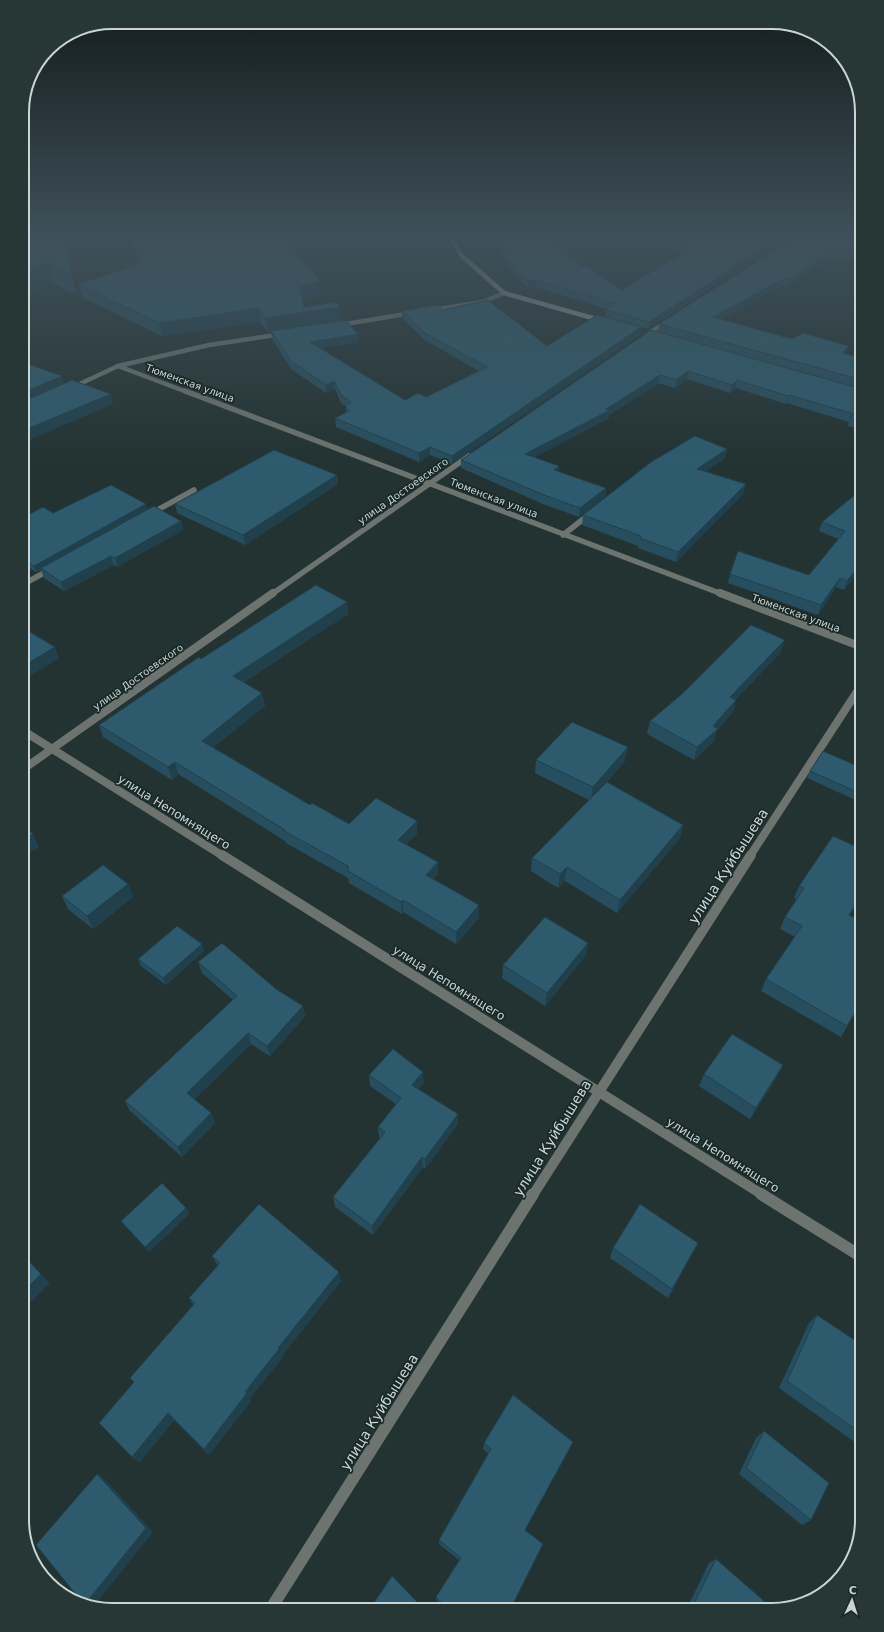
<svg xmlns="http://www.w3.org/2000/svg" width="884" height="1632" font-family="'DejaVu Sans',sans-serif">
	<rect width="100%" height="100%" fill="#233332"/>
	<g fill="none" stroke-linecap="round" stroke-linejoin="round">
		<g stroke="#6d746f" stroke-width="4.5">
			<polyline points="645,336 667,321"/>
			<polyline points="118,366 187,392"/>
		</g>
		<g stroke="#6d746f" stroke-width="5.5">
			<polyline points="185,391 722,594"/>
			<polyline points="150,514 194,490"/>
			<polyline points="563,535 591,513"/>
			<polyline points="22,585 51,569"/>
			<polyline points="272,594 469,456"/>
		</g>
		<g stroke="#6d746f" stroke-width="8">
			<polyline points="720,593 862,647"/>
			<polyline points="22,730 223,856"/>
			<polyline points="22,770 273,593"/>
			<polyline points="750,856 862,684"/>
		</g>
		<g stroke="#6d746f" stroke-width="10">
			<polyline points="222,855 763,1195"/>
			<polyline points="533,1195 751,855"/>
		</g>
		<g stroke="#6d746f" stroke-width="12">
			<polyline points="761,1194 862,1257"/>
			<polyline points="270,1610 533,1194"/>
		</g>
		<g stroke="#6d746f" stroke-width="4.5">
			<polyline points="432,310 483,302 504,293"/>
			<polyline points="339,325 412,313"/>
			<polyline points="71,388 118,366 209,345 282,334"/>
		</g>
		<polyline stroke="#909a93" stroke-width="4.5" points="450,235 461,255 504,293 603,321"/>
	</g>
	<g fill="#274e5e">
		<polygon points="22,235 69,235 69,236 66,236 76,295 54,284"/>
		<polygon points="127,235 283,235 320,281 321,295 303,301 304,307 341,320 358,334 358,342 320,348 405,400 426,397 479,371 425,340 402,318 402,311 442,310 547,346 605,317 606,310 607,309 536,287 528,289 510,270 491,235 544,235 582,266 622,290 683,253 666,248 667,241 672,239 662,235 793,235 648,329 641,327 640,335 452,464 430,455 419,462 336,427 335,418 346,413 346,406 341,403 335,389 326,393 291,369 272,339 271,332 267,332 260,322 162,336 82,297 78,284 138,264"/>
		<polygon points="847,235 862,235 862,238"/>
		<polygon points="862,238 862,262 844,258 840,260 832,258 787,286 783,285 722,319 847,354 846,354 862,358 862,430 848,426 849,422 787,403 786,404 736,388 730,393 687,379 675,388 658,383 609,415 609,418 534,457 559,466 558,472 606,488 605,497 579,517 543,504 461,468 461,460 658,332 659,324"/>
		<polygon points="727,449 724,459 706,471 746,484 743,494 676,562 638,548 638,546 582,525 583,515"/>
		<polygon points="337,475 338,484 245,545 177,513 175,504"/>
		<polygon points="862,489 862,567 844,590 836,587 818,615 728,583 730,574 809,575 838,539 819,531 822,522"/>
		<polygon points="147,510 181,521 183,530 117,567 114,565 64,591 44,578 41,570 36,572 22,563 22,518 53,513"/>
		<polygon points="347,602 348,614 244,682 265,706 213,747 310,805 349,824 417,821 417,834 406,844 438,874 433,879 479,918 456,944 403,912 402,914 349,883 348,878 286,843 285,841 178,774 172,780 103,737 99,725 201,659"/>
		<polygon points="22,630 59,658 28,677 22,673"/>
		<polygon points="781,652 736,699 733,712 717,730 714,741 694,760 647,734 650,721"/>
		<polygon points="536,760 625,761 606,783 683,825 680,838 617,913 565,881 558,888 531,871 532,858 589,800 535,773"/>
		<polygon points="862,768 862,803 807,778 810,771"/>
		<polygon points="862,849 862,896 850,915 859,927 862,1001 841,1037 761,991 766,979 795,937 780,929 785,917 797,900 794,898 799,886"/>
		<polygon points="128,884 133,897 93,929 68,909 62,896"/>
		<polygon points="588,943 586,955 545,1006 502,978 503,965"/>
		<polygon points="202,944 204,951 166,985 141,966 138,959"/>
		<polygon points="198,962 276,989 303,1006 305,1016 270,1056 251,1044 194,1099 211,1113 215,1123 182,1157 130,1111 125,1101 233,1000 202,973"/>
		<polygon points="704,1074 777,1077 750,1119 699,1086"/>
		<polygon points="369,1075 424,1083 418,1089 458,1124 425,1169 423,1167 373,1235 335,1207 333,1197 380,1138 379,1137 378,1127 396,1104 370,1086"/>
		<polygon points="186,1208 189,1214 149,1252 125,1226 121,1221"/>
		<polygon points="698,1243 668,1298 610,1258 613,1248"/>
		<polygon points="212,1256 341,1281 282,1356 283,1357 250,1398 251,1401 209,1455 174,1420 139,1463 134,1382 193,1305 189,1298 218,1266"/>
		<polygon points="817,1315 862,1345 862,1439 856,1443 779,1388 809,1323"/>
		<polygon points="764,1431 811,1520 802,1525 739,1474 756,1438"/>
		<polygon points="484,1443 570,1448 525,1530 510,1610 447,1610 436,1600 436,1597 459,1560 439,1544 439,1540 489,1454 483,1449"/>
		<polygon points="716,1559 761,1610 686,1610 709,1563"/>
	</g>
	<g fill="#20404c">
		<polygon points="64,235 69,235 69,236 66,236 76,295 71,273"/>
		<polygon points="784,235 793,235 648,329 649,322"/>
		<polygon points="846,250 844,258 840,260 842,253"/>
		<polygon points="834,251 832,258 787,286 789,279"/>
		<polygon points="49,262 54,284 22,296 22,272"/>
		<polygon points="785,278 783,285 712,325 713,317"/>
		<polygon points="537,280 536,287 528,289 528,281"/>
		<polygon points="320,281 321,295 301,302 299,288"/>
		<polygon points="340,307 341,320 267,332 265,318"/>
		<polygon points="259,308 260,322 162,336 159,323"/>
		<polygon points="641,327 640,335 452,464 452,456"/>
		<polygon points="358,334 358,342 311,349 310,342"/>
		<polygon points="849,346 847,354 839,361 842,353"/>
		<polygon points="688,371 687,379 675,388 676,380"/>
		<polygon points="660,375 658,383 609,415 609,418 524,463 525,454 606,409"/>
		<polygon points="62,376 64,386 22,405 22,393"/>
		<polygon points="737,380 736,388 730,393 732,385"/>
		<polygon points="334,381 335,389 326,393 326,385"/>
		<polygon points="111,394 113,404 22,443 22,431"/>
		<polygon points="789,395 787,403 786,404 788,396"/>
		<polygon points="430,447 430,455 419,462 419,453"/>
		<polygon points="727,449 724,459 695,479 697,469"/>
		<polygon points="559,466 558,475 554,470"/>
		<polygon points="337,475 338,484 245,545 243,535"/>
		<polygon points="746,484 743,494 676,562 678,552"/>
		<polygon points="606,488 605,497 579,517 580,508"/>
		<polygon points="146,504 148,511 41,568 41,570 36,572 34,566"/>
		<polygon points="181,521 183,530 117,567 115,558"/>
		<polygon points="111,556 114,565 64,591 61,582"/>
		<polygon points="862,562 862,567 844,590 847,581"/>
		<polygon points="840,578 836,587 818,615 821,605"/>
		<polygon points="347,602 348,614 235,688 233,676"/>
		<polygon points="785,640 781,652 726,709 730,697"/>
		<polygon points="55,647 59,658 28,677 23,666"/>
		<polygon points="262,693 265,706 205,753 202,741"/>
		<polygon points="736,700 733,712 717,730 714,741 694,760 697,747 713,726"/>
		<polygon points="628,747 625,761 591,801 593,787"/>
		<polygon points="175,762 178,774 172,780 168,767"/>
		<polygon points="417,821 417,834 398,852 398,840"/>
		<polygon points="683,825 680,838 617,913 620,900"/>
		<polygon points="33,834 39,847 22,858 22,841"/>
		<polygon points="438,862 438,874 426,887 426,875"/>
		<polygon points="567,867 565,881 558,888 560,874"/>
		<polygon points="128,884 133,897 93,929 87,916"/>
		<polygon points="862,894 862,896 843,927 849,915"/>
		<polygon points="403,900 403,912 402,914 401,902"/>
		<polygon points="479,905 479,918 456,944 456,932"/>
		<polygon points="588,943 586,955 545,1006 547,993"/>
		<polygon points="202,944 204,951 166,985 163,978"/>
		<polygon points="303,1006 305,1016 270,1056 267,1046"/>
		<polygon points="248,1033 251,1044 191,1103 187,1093"/>
		<polygon points="783,1065 777,1077 750,1119 756,1108"/>
		<polygon points="423,1072 424,1083 412,1095 412,1085"/>
		<polygon points="211,1113 215,1123 182,1157 178,1147"/>
		<polygon points="458,1114 458,1124 425,1169 425,1159"/>
		<polygon points="422,1157 423,1167 373,1235 372,1226"/>
		<polygon points="186,1208 189,1214 149,1252 145,1247"/>
		<polygon points="339,1272 341,1281 282,1356 283,1357 250,1398 251,1401 209,1455 204,1449 278,1348"/>
		<polygon points="41,1274 50,1283 22,1311 22,1293"/>
		<polygon points="168,1413 174,1420 139,1463 132,1457"/>
		<polygon points="573,1442 570,1448 523,1534 525,1530"/>
		<polygon points="97,1474 105,1479 153,1532 94,1606 86,1603"/>
	</g>
	<g fill="#2d5b6d" stroke="#20404c">
		<polygon points="22,235 64,235 71,273 49,262 22,272"/>
		<polygon points="129,235 283,235 320,281 299,288 304,307 336,302 340,307 265,318 259,308 159,323 78,284 140,264"/>
		<polygon points="495,235 544,235 566,251 582,266 587,266 622,290 691,248 667,241 680,235 784,235 649,322 606,310 615,304 537,280 528,281 510,262"/>
		<polygon points="798,235 846,235 862,238 862,255 846,250 842,253 834,251 789,279 785,278 713,317 792,339 803,333 849,346 842,353 862,358 862,380 659,324"/>
		<polygon points="488,300 547,346 597,315 641,327 452,456 430,447 419,453 335,418 349,411 345,405 351,402 341,395 334,381 326,385 291,361 271,331 346,320 358,334 310,342 405,400 418,393 426,397 487,367 425,333 402,311 438,305 442,310"/>
		<polygon points="651,330 862,389 862,421 850,417 854,414 789,395 788,396 737,380 732,385 688,371 676,380 660,375 606,409 610,410 525,454 559,466 554,470 606,488 580,508 544,495 461,460"/>
		<polygon points="22,362 62,376 22,393"/>
		<polygon points="72,380 111,394 22,431 22,402"/>
		<polygon points="695,436 727,449 697,469 746,484 678,552 640,538 641,536 583,515 651,462"/>
		<polygon points="274,450 337,475 243,535 175,504"/>
		<polygon points="111,485 146,504 34,566 22,558 22,529 26,527 22,526 22,518 43,507 53,513"/>
		<polygon points="862,489 862,562 847,581 840,578 821,605 730,574 738,551 809,575 845,531 822,522"/>
		<polygon points="154,506 181,521 115,558 111,556 61,582 41,568"/>
		<polygon points="316,585 347,602 233,676 262,693 202,741 310,805 312,803 349,824 376,798 417,821 398,840 438,862 426,875 479,905 456,932 403,900 401,902 348,871 348,866 284,831 285,830 175,762 168,767 99,725 199,657 201,659"/>
		<polygon points="751,625 785,640 730,697 736,700 713,726 718,729 697,747 650,721 682,694"/>
		<polygon points="22,630 27,634 30,632 55,647 23,666 22,665"/>
		<polygon points="572,722 628,747 593,787 536,760"/>
		<polygon points="823,751 862,768 862,794 810,771"/>
		<polygon points="607,782 683,825 620,900 567,867 560,874 532,858"/>
		<polygon points="22,824 33,834 22,841"/>
		<polygon points="833,836 862,849 862,894 849,915 862,921 859,927 862,929 862,1001 847,1026 766,979 802,926 785,917 804,888 799,886"/>
		<polygon points="103,865 128,884 87,916 62,896"/>
		<polygon points="545,917 588,943 547,993 503,965"/>
		<polygon points="177,926 202,944 163,978 138,959"/>
		<polygon points="222,943 276,989 303,1006 267,1046 248,1033 187,1093 211,1113 178,1147 125,1101 237,996 198,962"/>
		<polygon points="732,1034 783,1065 756,1108 704,1074"/>
		<polygon points="393,1049 423,1072 412,1085 458,1114 425,1159 422,1157 372,1226 333,1197 385,1132 378,1127 401,1098 369,1075"/>
		<polygon points="162,1183 186,1208 145,1247 121,1221"/>
		<polygon points="259,1204 339,1272 278,1348 279,1349 245,1392 247,1393 204,1449 168,1413 132,1457 99,1423 134,1382 130,1378 195,1303 189,1298 220,1263 212,1256"/>
		<polygon points="640,1204 698,1243 672,1289 613,1248"/>
		<polygon points="22,1254 41,1274 22,1293"/>
		<polygon points="817,1315 862,1345 862,1434 787,1381"/>
		<polygon points="513,1395 573,1442 525,1530 543,1544 510,1610 449,1610 436,1597 461,1558 439,1540 491,1449 484,1443"/>
		<polygon points="764,1431 829,1483 811,1520 746,1468"/>
		<polygon points="97,1474 146,1528 86,1603 82,1602 36,1545"/>
		<polygon points="716,1559 764,1601 761,1610 691,1610"/>
		<polygon points="392,1576 425,1610 369,1610"/>
	</g>
	<linearGradient id="sky" x2="0" y2="1"><stop stop-color="#131c1c"/><stop offset="0.51" stop-color="#3f505a"/><stop offset="1" stop-color="#3f505a" stop-opacity="0"/></linearGradient>
	<rect width="884" height="463" fill="url(#sky)"/>
	<g text-anchor="middle" dominant-baseline="central" stroke-width="3.5" stroke-linejoin="round" paint-order="stroke">
		<g font-size="10" fill="#cad4d3" stroke="#192928">
			<text transform="translate(190 383) rotate(20)">Тюменская улица</text>
			<text transform="translate(403 491) rotate(-35)">улица Достоевского</text>
			<text transform="translate(494 498) rotate(21)">Тюменская улица</text>
			<text transform="translate(796 613) rotate(20)">Тюменская улица</text>
			<text transform="translate(138 677) rotate(-35)">улица Достоевского</text>
		</g>
		<g font-size="12" fill="#cad4d3" stroke="#192928">
			<text transform="translate(174 812) rotate(32)">улица Непомнящего</text>
			<text transform="translate(449 983) rotate(32)">улица Непомнящего</text>
			<text transform="translate(723 1155) rotate(32)">улица Непомнящего</text>
		</g>
		<g font-size="14" fill="#cad4d3" stroke="#192928">
			<text transform="translate(728 866) rotate(-57)">улица Куйбышева</text>
			<text transform="translate(552 1138) rotate(-58)">улица Куйбышева</text>
			<text transform="translate(379 1412) rotate(-58)">улица Куйбышева</text>
		</g>
	</g>
	<path d="M0 0H884V1632H0ZM112 29H772A83 83 0 0 1 855 112V1520A83 83 0 0 1 772 1603H112A83 83 0 0 1 29 1520V112A83 83 0 0 1 112 29Z" fill="#273736" fill-rule="evenodd"/>
	<path fill="none" stroke="#cad4d3" stroke-width="2" d="M112 29H772A83 83 0 0 1 855 112V1520A83 83 0 0 1 772 1603H112A83 83 0 0 1 29 1520V112A83 83 0 0 1 112 29Z"/>
	<g transform="translate(852 1600) rotate(4)" stroke="#192928" stroke-width="3" paint-order="stroke">
	<path d="M0-3L7 15L0 10L-7 15Z" fill="#cad4d3"/>
	<text y="-6" font-size="11" font-weight="bold" text-anchor="middle" fill="#cad4d3">С</text>
	</g>
</svg>
